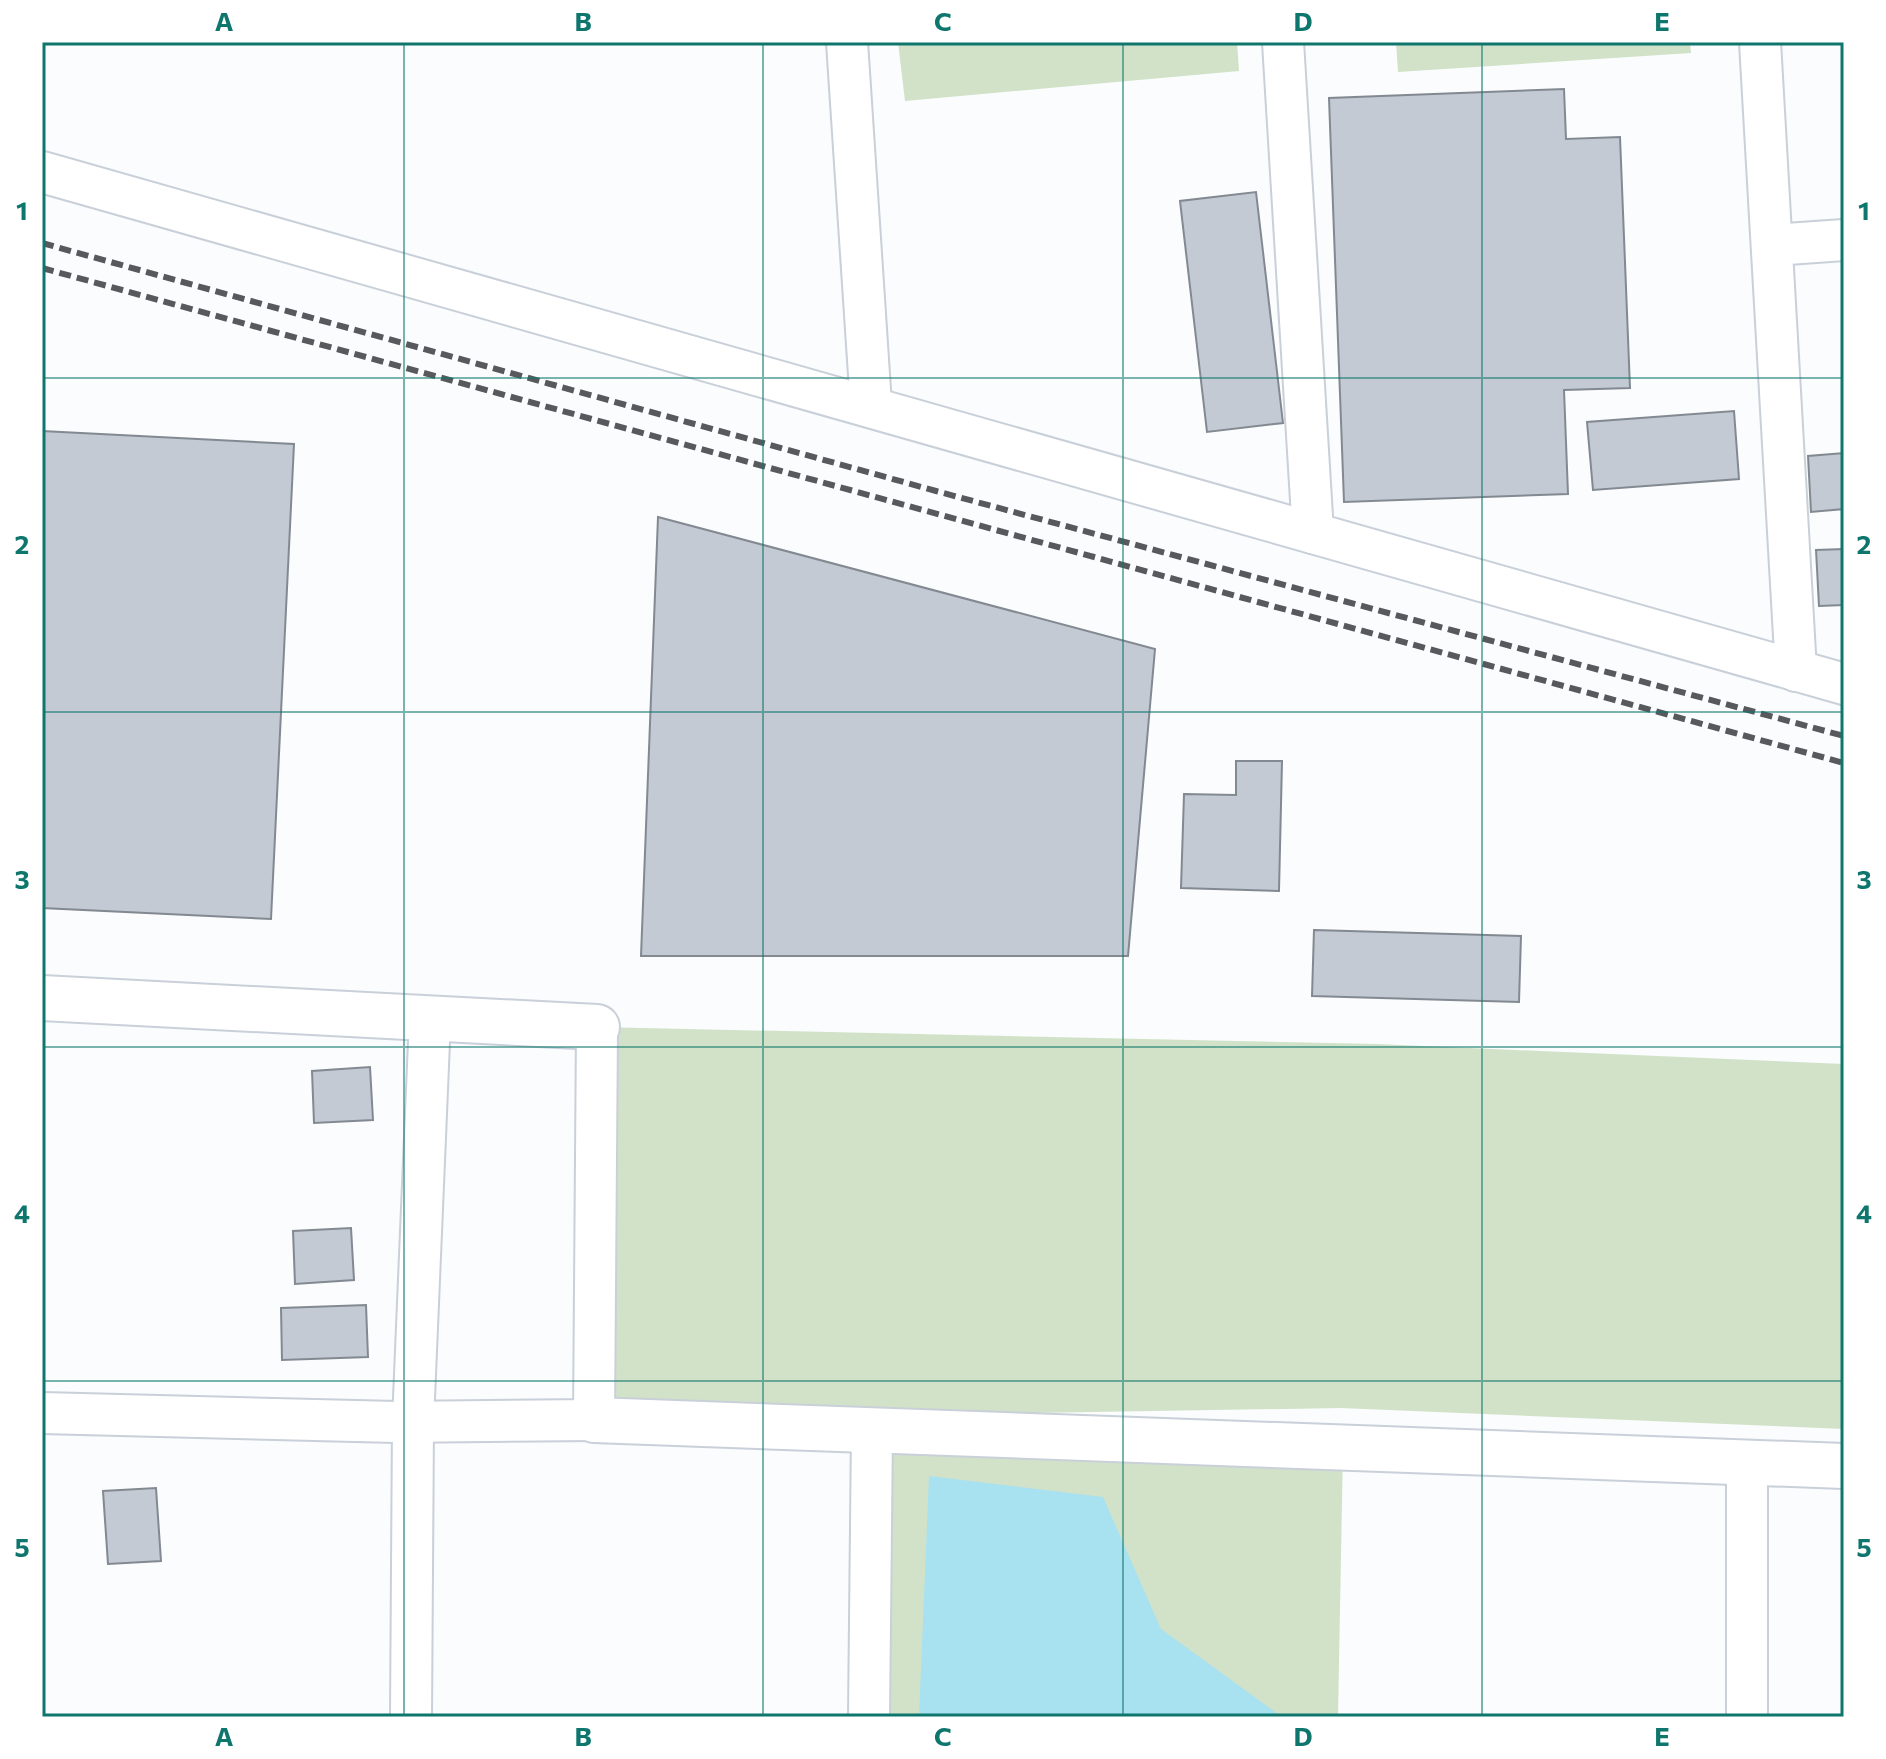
<svg xmlns="http://www.w3.org/2000/svg" width="1886" height="1759" font-family="Commissioner,sans-serif">
	<rect width="100%" height="100%" fill="#fafcfd"/>
	<g fill="#d1e2c8">
		<polygon points="898,42 1237,42 1239,71 905,101"/>
		<polygon points="1396,42 1690,42 1691,53 1398,72"/>
		<polygon points="597,1027 1377,1044 1844,1064 1844,1429 1341,1408 594,1420"/>
		<polygon points="872,1431 1343,1448 1338,1717 871,1717"/>
	</g>
	<polygon fill="#a8e1f0" points="929,1476 1103,1497 1161,1629 1278,1714 1278,1717 919,1717"/>
	<g fill="#c3cad3" stroke="#838991" stroke-width="2">
		<polygon points="1564,89 1566,139 1620,137 1630,388 1564,390 1568,494 1344,502 1329,98"/>
		<polygon points="1256,192 1283,423 1207,432 1180,201"/>
		<polygon points="1734,411 1739,479 1593,490 1587,422"/>
		<polygon points="42,431 294,444 271,919 42,908"/>
		<polygon points="1844,453 1844,509 1811,512 1808,456"/>
		<polygon points="658,517 1155,649 1128,956 641,956"/>
		<polygon points="1844,549 1844,605 1819,606 1816,550"/>
		<polygon points="1236,761 1282,761 1279,891 1181,888 1184,794 1236,795"/>
		<polygon points="1314,930 1521,936 1519,1002 1312,996"/>
		<polygon points="370,1067 373,1120 314,1123 312,1071"/>
		<polygon points="351,1228 354,1280 295,1284 293,1231"/>
		<polygon points="366,1305 368,1357 282,1360 281,1308"/>
		<polygon points="156,1488 161,1561 108,1564 103,1491"/>
	</g>
	<g fill="none" stroke-linecap="round" stroke-linejoin="round">
		<defs>
			<g id="minor">
				<polyline points="847,42 871,405"/>
				<polyline points="1283,42 1313,533"/>
				<polyline points="1760,42 1796,671"/>
				<polyline points="42,172 1844,684"/>
				<polyline points="1772,245 1844,240"/>
				<polyline points="42,1413 396,1422 594,1420 597,1027"/>
				<polyline points="411,1717 413,1422 430,1018"/>
				<polyline points="869,1717 872,1431"/>
				<polyline points="1747,1717 1747,1463"/>
			</g>
			<g id="tertiary">
				<polyline points="42,998 597,1027"/>
				<polyline points="594,1420 1844,1466"/>
			</g>
		</defs>
		<use href="#minor" stroke="#c9d0d9" stroke-width="44"/>
		<use href="#tertiary" stroke="#c9d0d9" stroke-width="48"/>
		<use href="#minor" stroke="#fff" stroke-width="40"/>
		<use href="#tertiary" stroke="#fff" stroke-width="44"/>
		<g stroke="#57595c" stroke-width="6" stroke-dasharray="12 6" stroke-linecap="butt">
			<polyline points="42,243 936,491 1844,736"/>
			<polyline points="42,268 1844,763"/>
		</g>
	</g>
	<path fill="none" stroke="#0f766e" stroke-width="2" stroke-opacity="0.55" d="M404,42V1717M763,42V1717M1123,42V1717M1482,42V1717M42,378H1844M42,712H1844M42,1047H1844M42,1381H1844"/>
	<rect width="1886" height="1759" fill="none" stroke="#ffffff" stroke-width="88"/>
	<rect x="44" y="44" width="1798" height="1671" fill="none" stroke="#0f766e" stroke-width="3"/>
	<g font-size="26" text-anchor="middle" font-weight="bold" fill="#0f766e">
		<text x="224" y="31">A</text>
		<text x="583" y="31">B</text>
		<text x="943" y="31">C</text>
		<text x="1303" y="31">D</text>
		<text x="1662" y="31">E</text>
		<text x="22" y="220">1</text>
		<text x="1864" y="220">1</text>
		<text x="22" y="554">2</text>
		<text x="1864" y="554">2</text>
		<text x="22" y="889">3</text>
		<text x="1864" y="889">3</text>
		<text x="22" y="1223">4</text>
		<text x="1864" y="1223">4</text>
		<text x="22" y="1557">5</text>
		<text x="1864" y="1557">5</text>
		<text x="224" y="1746">A</text>
		<text x="583" y="1746">B</text>
		<text x="943" y="1746">C</text>
		<text x="1303" y="1746">D</text>
		<text x="1662" y="1746">E</text>
	</g>
</svg>
